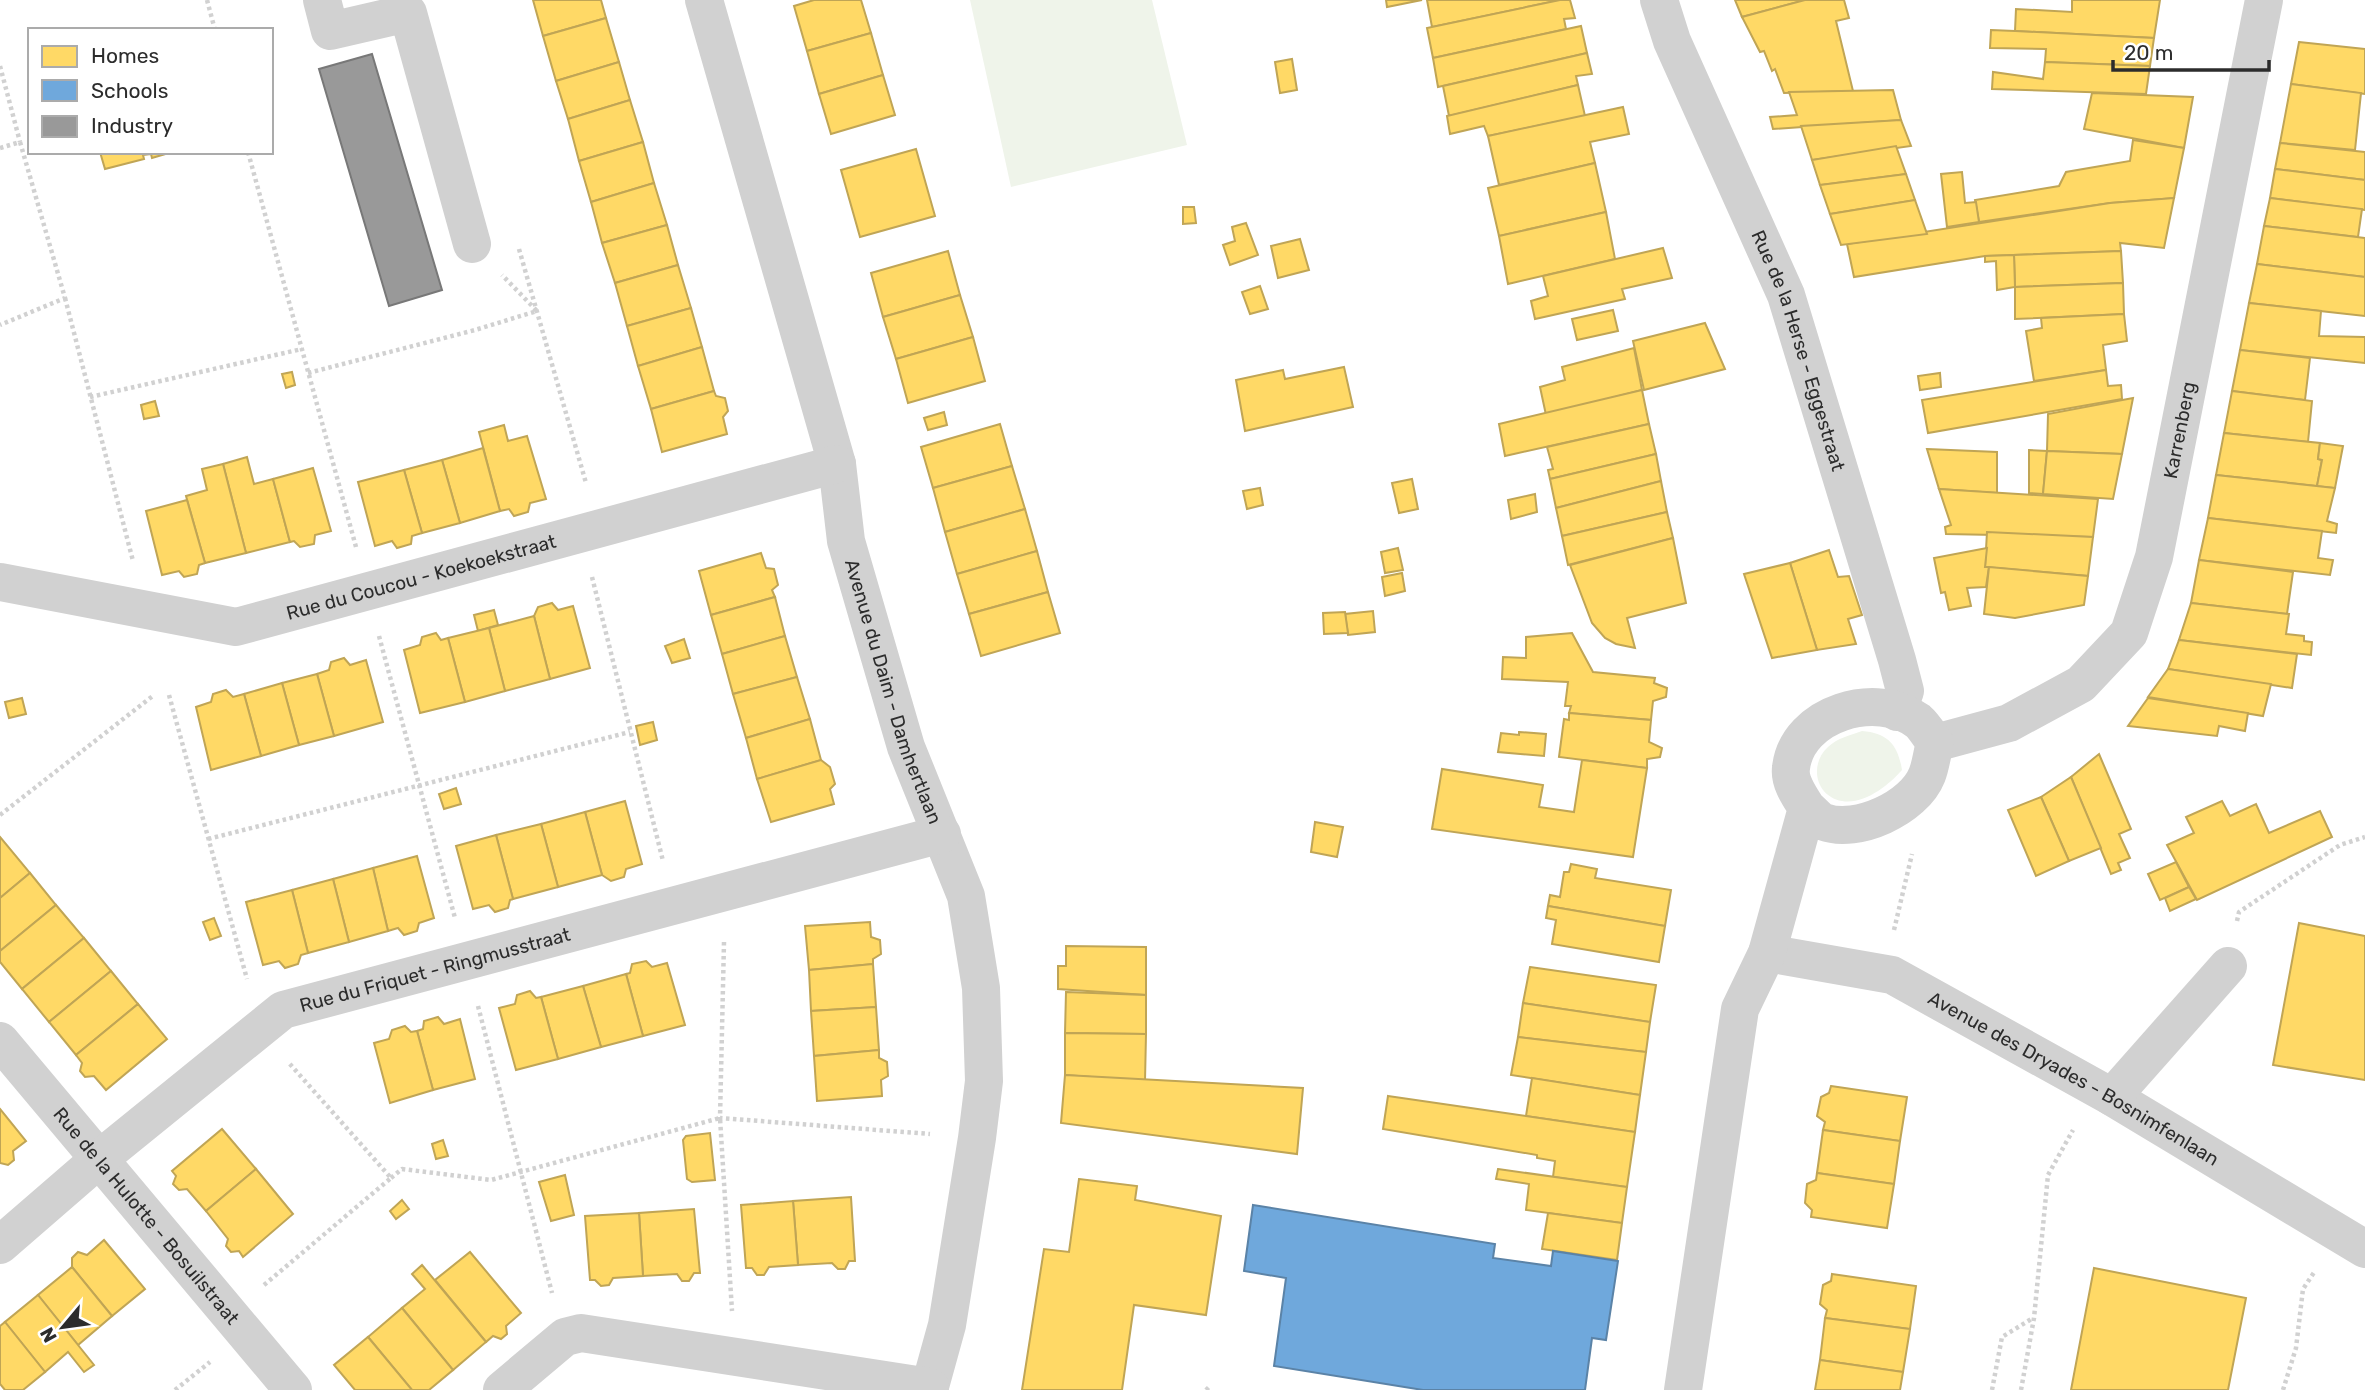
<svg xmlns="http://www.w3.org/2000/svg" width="2365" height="1390" font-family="Rubik,sans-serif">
	<rect width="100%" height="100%" fill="#fff"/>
	<g fill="#eff4ea">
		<polygon points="970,0 1152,0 1187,145 1011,187"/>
		<path d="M1862,731C1888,733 1898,745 1902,770C1889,785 1864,805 1842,801C1815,796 1809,764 1828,747C1837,738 1851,735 1862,731Z"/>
	</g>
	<g fill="#ffd966" stroke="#c0a555" stroke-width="2">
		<polygon points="533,0 601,0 606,18 543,36"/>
		<polygon points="814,0 861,0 871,33 807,51 794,6"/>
		<polygon points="1386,0 1422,0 1387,7"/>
		<polygon points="1427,0 1560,0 1432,27"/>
		<polygon points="1560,0 1570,0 1575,18 1564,19 1566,29 1433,58 1427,28"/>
		<polygon points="1735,0 1805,0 1742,17"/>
		<polygon points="1805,0 1844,0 1849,18 1836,21 1853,91 1784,93 1775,69 1772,71 1764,51 1760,52 1742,17"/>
		<polygon points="2072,0 2160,0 2154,38 2015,31 2016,9 2072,12"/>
		<polygon points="606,18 619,62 556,81 543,36"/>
		<polygon points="1581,26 1587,53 1438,87 1433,58"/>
		<polygon points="1991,30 2015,31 2154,38 2150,66 2045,62 2046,49 1990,48"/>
		<polygon points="871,33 883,75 819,94 807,51"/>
		<polygon points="2299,42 2365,49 2365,94 2291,84"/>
		<polygon points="1587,53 1592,74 1576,76 1578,85 1449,116 1443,86"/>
		<polygon points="1292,59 1297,90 1280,93 1275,62"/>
		<polygon points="619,62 630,100 568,119 556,81"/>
		<polygon points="2045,62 2150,66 2146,94 1992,89 1993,72 2043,79"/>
		<polygon points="883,75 895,115 831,134 819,94"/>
		<polygon points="2291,84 2361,93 2355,150 2280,143"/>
		<polygon points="1578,85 1585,116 1488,136 1484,126 1450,134 1447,116"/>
		<polygon points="1893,90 1901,120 1773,129 1770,117 1797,115 1789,92"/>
		<polygon points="2092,93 2193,97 2184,148 2084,129"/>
		<polygon points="630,100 643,142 579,161 568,119"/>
		<polygon points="1623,107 1629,134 1590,142 1595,163 1499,185 1488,136"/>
		<polygon points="1901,120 1911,146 1812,160 1801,126"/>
		<polygon points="2133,140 2184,148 2174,198 2110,203 1979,222 1975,200 2059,186 2066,172 2130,161"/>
		<polygon points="643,142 654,183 591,202 579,161"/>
		<polygon points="2280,143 2365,152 2365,180 2275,169"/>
		<polygon points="1896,146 1906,174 1820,185 1812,160"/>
		<polygon points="916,149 935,216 860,237 841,170"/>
		<polygon points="100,152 169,152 169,153 152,158 151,154 143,155 144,159 105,169"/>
		<polygon points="1595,163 1606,212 1499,236 1488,188"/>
		<polygon points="2275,169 2365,180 2365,210 2270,198"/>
		<polygon points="1962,172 1965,203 1976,202 1979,222 1947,227 1941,174"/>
		<polygon points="1906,174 1915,200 1830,214 1820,185"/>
		<polygon points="654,183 667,225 602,243 591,202"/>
		<polygon points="2174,198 2164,248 2120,243 2121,251 1985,256 1854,277 1847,244 2110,203"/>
		<polygon points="2270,198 2362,209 2358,237 2264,226"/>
		<polygon points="1915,200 1927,234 1841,245 1830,214"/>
		<polygon points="1183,207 1194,207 1196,223 1183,224"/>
		<polygon points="1606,212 1615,259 1508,284 1499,236"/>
		<polygon points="1246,223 1258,255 1230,265 1223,245 1235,241 1232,227"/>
		<polygon points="667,225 678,265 615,283 602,243"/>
		<polygon points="2264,226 2365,238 2365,277 2257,264"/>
		<polygon points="1300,239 1309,270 1278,278 1271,246"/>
		<polygon points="1663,248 1672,278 1622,289 1625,299 1535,319 1531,301 1548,296 1543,276"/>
		<polygon points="948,251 960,295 883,317 871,273"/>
		<polygon points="2121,251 2123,283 2015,287 2014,255"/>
		<polygon points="2014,255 2015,287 1997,290 1996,261 1985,262 1985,256"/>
		<polygon points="2257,264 2365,277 2365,316 2249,303"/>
		<polygon points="678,265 691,308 627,326 615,283"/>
		<polygon points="2123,283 2124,314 2015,319 2015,287"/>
		<polygon points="1260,286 1268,309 1250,314 1242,292"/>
		<polygon points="960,295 973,337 896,359 883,317"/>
		<polygon points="2249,303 2321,311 2319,336 2365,337 2365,363 2240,350"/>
		<polygon points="691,308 702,347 638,366 627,326"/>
		<polygon points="1613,310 1618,331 1577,340 1572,319"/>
		<polygon points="2124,314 2127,341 2103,345 2106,370 2034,381 2026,331 2042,328 2041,318"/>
		<polygon points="1705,323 1725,369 1644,390 1633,341"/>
		<polygon points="973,337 985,381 908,403 896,359"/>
		<polygon points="702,347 714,391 651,409 638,366"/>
		<polygon points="1634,348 1642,390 1546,415 1540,387 1565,380 1562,367"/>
		<polygon points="2240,350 2310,358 2305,400 2232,391"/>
		<polygon points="1344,367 1353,407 1245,431 1236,380 1283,370 1285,379"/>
		<polygon points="2106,370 2108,386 2121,385 2122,399 1928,433 1922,400"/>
		<polygon points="292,372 295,385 286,388 282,374"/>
		<polygon points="1940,373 1941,387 1920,390 1918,376"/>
		<polygon points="1642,390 1649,424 1505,456 1499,424"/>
		<polygon points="714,391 716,396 725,398 728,411 723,417 727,434 662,452 651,409"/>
		<polygon points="2232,391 2312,401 2308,442 2224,433"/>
		<polygon points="2133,398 2122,454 2047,451 2048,414"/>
		<polygon points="155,401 159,416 144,419 141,405"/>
		<polygon points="944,412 947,425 928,430 924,418"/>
		<polygon points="1000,424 1012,466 933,488 921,447"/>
		<polygon points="1649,424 1656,454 1550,479 1548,470 1553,469 1547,447"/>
		<polygon points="504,425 508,441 527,436 546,499 530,503 528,512 514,516 509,509 500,511 479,432"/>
		<polygon points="2224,433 2320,443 2318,459 2322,460 2317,486 2216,475"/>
		<polygon points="2320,443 2343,446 2335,488 2317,486 2322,460 2318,459"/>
		<polygon points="483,448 500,511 460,523 442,460"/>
		<polygon points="1927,449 1997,452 1997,493 1939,489"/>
		<polygon points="2029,450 2047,451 2043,494 2029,493"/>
		<polygon points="2047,451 2122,454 2113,499 2043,494"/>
		<polygon points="1656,454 1661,481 1556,508 1550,479"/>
		<polygon points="247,457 254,484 273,479 290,542 246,553 223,464"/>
		<polygon points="442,460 460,523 422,533 404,470"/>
		<polygon points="223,464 246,553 205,563 186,496 207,490 202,469"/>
		<polygon points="1012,466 1025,509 945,532 933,488"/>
		<polygon points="313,468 331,531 315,535 314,544 300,547 294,541 290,542 273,479"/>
		<polygon points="404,470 422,533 412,536 411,544 397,548 392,541 375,546 358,482"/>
		<polygon points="2216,475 2335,488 2327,521 2337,524 2336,533 2208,518"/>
		<polygon points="1412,479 1418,509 1399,513 1392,483"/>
		<polygon points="1661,481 1667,512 1562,536 1556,508"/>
		<polygon points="1260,488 1263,505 1247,509 1243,491"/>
		<polygon points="1939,489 2098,499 2093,537 1946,534 1945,527 1951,525"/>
		<polygon points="1535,494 1537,512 1511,519 1508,500"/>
		<polygon points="187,500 205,563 199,565 197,574 184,577 179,571 162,575 146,511"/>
		<polygon points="1025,509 1037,551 957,574 945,532"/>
		<polygon points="1667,512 1673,538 1568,565 1562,536"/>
		<polygon points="2208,518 2322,531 2318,558 2333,560 2330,575 2199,560"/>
		<polygon points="1987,532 2093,537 2088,576 1985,567"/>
		<polygon points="1673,538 1686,603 1627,618 1635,648 1616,644 1605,638 1592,623 1570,565"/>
		<polygon points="1398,548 1403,570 1385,573 1381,552"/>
		<polygon points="1987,548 1985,567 1989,567 1986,587 1967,588 1971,606 1949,610 1945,592 1941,593 1934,558"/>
		<polygon points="1829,550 1838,577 1849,576 1862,615 1848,619 1856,644 1817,650 1790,563"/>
		<polygon points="1037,551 1048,592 969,614 957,574"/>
		<polygon points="761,553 766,568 774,569 778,585 772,590 775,597 711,615 699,571"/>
		<polygon points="2199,560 2293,572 2287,614 2191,603"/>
		<polygon points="1790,563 1817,650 1772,658 1744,574"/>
		<polygon points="1989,567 2088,576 2084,605 2015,618 1984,614"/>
		<polygon points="1402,573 1405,591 1385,596 1382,577"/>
		<polygon points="1048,592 1060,633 981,656 969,614"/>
		<polygon points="775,597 785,636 722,654 711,615"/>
		<polygon points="552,603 558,610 573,606 590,668 550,679 534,616 538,607"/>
		<polygon points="2191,603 2289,614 2286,634 2304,636 2304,641 2312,642 2311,655 2179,640"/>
		<polygon points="494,610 498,625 478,631 474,615"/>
		<polygon points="1373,611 1375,632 1348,635 1345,614"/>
		<polygon points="1345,612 1348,633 1324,634 1323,613"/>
		<polygon points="534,616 550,679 505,691 489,628"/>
		<polygon points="489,628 505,691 465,702 448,638"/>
		<polygon points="436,633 441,640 448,638 465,702 420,713 404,650 420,645 422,637"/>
		<polygon points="1572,633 1593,672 1655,678 1654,683 1667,688 1666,697 1653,701 1651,720 1569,713 1571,706 1565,706 1568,682 1502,679 1503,657 1526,658 1526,637"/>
		<polygon points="785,636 797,677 733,694 722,654"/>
		<polygon points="684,639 690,658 672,663 665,646"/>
		<polygon points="2179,640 2297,654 2292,688 2168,669"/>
		<polygon points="344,658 350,665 366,660 383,722 334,736 317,674 329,670 331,662"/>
		<polygon points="2168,669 2271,684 2263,716 2148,697"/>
		<polygon points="317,674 334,736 299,745 282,683"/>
		<polygon points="797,677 810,719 746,738 733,694"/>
		<polygon points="282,683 299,745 261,756 244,694"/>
		<polygon points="226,690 233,697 244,694 261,756 211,770 196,707 211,702 213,694"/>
		<polygon points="22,698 26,714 9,718 5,702"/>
		<polygon points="2148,698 2248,713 2245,731 2219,726 2217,736 2128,726"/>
		<polygon points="1569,713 1651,720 1649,742 1662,748 1660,757 1647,759 1647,768 1559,757 1564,719 1569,720"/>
		<polygon points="810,719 821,760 757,779 746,738"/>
		<polygon points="653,722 657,740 640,745 636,726"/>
		<polygon points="1519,732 1546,734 1544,756 1498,752 1501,733 1519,735"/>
		<polygon points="2099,754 2131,829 2119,834 2130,858 2118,863 2121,870 2111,874 2071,777"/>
		<polygon points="821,760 830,767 835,784 830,789 834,804 771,822 757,779"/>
		<polygon points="1582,760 1647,768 1633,857 1432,829 1442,769 1543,785 1539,807 1574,812"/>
		<polygon points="2071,777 2101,848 2069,861 2041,797"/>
		<polygon points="456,788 461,804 444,809 439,794"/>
		<polygon points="2041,797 2069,861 2036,876 2008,810"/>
		<polygon points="625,801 642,864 626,869 624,877 611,881 602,875 585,812"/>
		<polygon points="2222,801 2230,816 2256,804 2269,833 2320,811 2332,837 2197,900 2167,845 2194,833 2186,817"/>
		<polygon points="585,812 602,875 558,887 541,824"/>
		<polygon points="1315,822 1343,827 1337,857 1311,852"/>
		<polygon points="541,824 558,887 513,899 496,835"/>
		<polygon points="496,835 513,899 510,900 508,908 495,912 489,905 473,909 456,846"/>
		<polygon points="0,837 30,873 0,898"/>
		<polygon points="417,856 434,918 419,923 417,931 404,935 398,928 388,931 373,868"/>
		<polygon points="2176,862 2189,887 2160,900 2148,874"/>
		<polygon points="1571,864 1597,869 1595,878 1671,890 1665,926 1548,906 1550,895 1560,897 1564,872 1569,872"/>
		<polygon points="373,868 388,931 349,942 333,879"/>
		<polygon points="30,873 56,905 0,951 0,898"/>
		<polygon points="333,879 349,942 308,953 292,890"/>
		<polygon points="2189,887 2196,899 2170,911 2165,898"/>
		<polygon points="292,890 308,953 301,955 298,964 285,968 279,961 263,965 246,902"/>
		<polygon points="56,905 84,938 22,989 0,962 0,951"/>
		<polygon points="1548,906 1665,926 1659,962 1552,944 1556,920 1546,918"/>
		<polygon points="214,918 221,936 210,940 203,922"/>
		<polygon points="870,922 871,937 880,940 881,954 873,959 873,964 809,970 805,926"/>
		<polygon points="2299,923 2365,936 2365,1080 2273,1065"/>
		<polygon points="84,938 111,971 49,1022 22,989"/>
		<polygon points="1066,946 1146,947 1146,995 1058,989 1058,966 1066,966"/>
		<polygon points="646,961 652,967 667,963 685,1025 643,1036 626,974 630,973 632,964"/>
		<polygon points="873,964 876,1007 811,1011 809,970"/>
		<polygon points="1530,967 1656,985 1650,1022 1523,1003"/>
		<polygon points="111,971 138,1004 76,1055 49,1022"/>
		<polygon points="626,974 643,1036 601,1047 583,986"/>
		<polygon points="583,986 601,1047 558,1059 541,997"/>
		<polygon points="530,991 536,998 541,997 558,1059 516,1070 499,1008 515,1004 517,995"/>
		<polygon points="1066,992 1146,995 1146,1034 1065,1033"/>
		<polygon points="1523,1003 1650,1022 1646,1052 1518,1037"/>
		<polygon points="138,1004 167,1039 106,1090 94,1076 85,1077 80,1071 82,1063 76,1055"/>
		<polygon points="876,1007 879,1050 814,1056 811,1011"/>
		<polygon points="438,1017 444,1024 460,1019 475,1079 433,1090 417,1031 423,1029 424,1021"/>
		<polygon points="405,1026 411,1032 417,1031 433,1090 390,1103 374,1043 389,1039 392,1030"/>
		<polygon points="1065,1033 1146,1034 1145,1081 1065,1075"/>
		<polygon points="1518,1037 1646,1052 1640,1095 1511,1075"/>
		<polygon points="879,1050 879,1058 887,1062 888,1076 881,1080 882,1096 817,1101 814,1056"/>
		<polygon points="1065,1075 1303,1088 1297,1154 1061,1123"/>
		<polygon points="1532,1078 1640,1095 1635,1132 1526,1116"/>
		<polygon points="1831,1086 1907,1097 1900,1141 1823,1130 1825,1122 1817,1116 1821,1097 1829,1093"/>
		<polygon points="1388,1096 1635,1132 1627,1187 1553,1177 1555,1161 1537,1158 1537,1155 1383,1129"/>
		<polygon points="0,1109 26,1141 13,1151 14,1160 8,1165 0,1163"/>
		<polygon points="222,1129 256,1169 206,1211 187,1189 179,1190 173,1184 176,1176 172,1171"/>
		<polygon points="1823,1130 1900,1141 1894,1184 1817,1173"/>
		<polygon points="710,1133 715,1180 692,1182 687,1179 683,1140 686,1136"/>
		<polygon points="443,1140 448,1156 436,1159 432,1144"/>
		<polygon points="256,1169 293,1214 243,1257 239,1251 231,1252 226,1246 228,1239 206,1211"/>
		<polygon points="1498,1169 1627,1187 1622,1223 1526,1210 1529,1184 1496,1179"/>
		<polygon points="1817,1173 1894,1184 1887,1228 1811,1217 1812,1210 1805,1203 1807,1184 1816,1180"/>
		<polygon points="565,1175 574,1215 551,1221 539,1182"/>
		<polygon points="1079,1179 1137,1186 1135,1200 1221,1216 1206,1315 1134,1305 1122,1390 1022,1390 1044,1249 1069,1252"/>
		<polygon points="851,1197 855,1261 849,1261 845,1269 838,1269 832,1263 798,1265 793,1201"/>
		<polygon points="402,1200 409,1209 396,1219 390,1211"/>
		<polygon points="793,1201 798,1265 769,1267 764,1275 757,1275 752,1268 746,1268 741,1205"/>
		<polygon points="694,1209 700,1273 694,1273 689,1281 682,1281 677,1274 643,1276 639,1213"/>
		<polygon points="639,1213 643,1276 613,1278 609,1285 601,1286 595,1280 590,1280 585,1216"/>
		<polygon points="1548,1213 1622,1223 1617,1260 1542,1249"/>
		<polygon points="104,1240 145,1289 112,1316 72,1267 72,1258 78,1252 87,1255"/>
		<polygon points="470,1252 521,1313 506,1326 507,1334 501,1339 493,1336 486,1342 435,1280"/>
		<polygon points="422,1265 486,1342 453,1370 402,1308 425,1289 412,1274"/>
		<polygon points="72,1267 112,1316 78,1345 38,1295"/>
		<polygon points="2094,1268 2246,1298 2228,1390 2071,1390"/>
		<polygon points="1832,1274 1916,1286 1910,1329 1825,1318 1827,1310 1820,1304 1823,1285 1831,1281"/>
		<polygon points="38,1295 94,1365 84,1372 68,1352 45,1372 5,1322"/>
		<polygon points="402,1308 453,1370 429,1390 412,1390 368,1337"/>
		<polygon points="1825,1318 1910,1329 1903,1372 1820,1360"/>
		<polygon points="5,1322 45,1372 23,1390 5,1390 0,1384 0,1326"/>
		<polygon points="368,1337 412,1390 355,1390 334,1365"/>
		<polygon points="1820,1360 1903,1372 1900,1390 1815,1390"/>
	</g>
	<polygon fill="#6fa8dc" stroke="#5b83a7" stroke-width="2" points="1253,1205 1495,1244 1493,1258 1551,1266 1553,1251 1618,1261 1606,1340 1592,1338 1585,1390 1423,1390 1274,1366 1286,1278 1244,1271"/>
	<polygon fill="#999" stroke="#787878" stroke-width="2" points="372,54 442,290 389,306 319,69"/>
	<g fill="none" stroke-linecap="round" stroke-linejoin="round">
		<g stroke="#d1d1d1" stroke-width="4.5" stroke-dasharray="3.5 3.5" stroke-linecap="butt">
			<polyline points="207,0 215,30"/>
			<polyline points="0,66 20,142"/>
			<polyline points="0,148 20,142 65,298 0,325"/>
			<polyline points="248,152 356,547"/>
			<polyline points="519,249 586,483"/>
			<polyline points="65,298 133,561"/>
			<polyline points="308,373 475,330 537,311 502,275"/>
			<polyline points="90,397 302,349"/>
			<polyline points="592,577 663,861"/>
			<polyline points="379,636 455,918"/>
			<polyline points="169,695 247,979"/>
			<polyline points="0,815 154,695"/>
			<polyline points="208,839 630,732"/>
			<polyline points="2237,921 2239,912 2340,845 2365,837"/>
			<polyline points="1894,930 1912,854"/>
			<polyline points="724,942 720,1118 930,1134"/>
			<polyline points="478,1006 552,1293"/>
			<polyline points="391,1178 402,1169 491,1180 720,1118 732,1311"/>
			<polyline points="264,1285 391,1178 289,1063"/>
			<polyline points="175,1390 210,1362"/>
			<polyline points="1206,1390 1210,1386"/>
			<polyline points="1992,1390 2002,1337 2033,1318"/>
			<polyline points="2021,1390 2034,1318 2048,1175 2073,1130"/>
			<polyline points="2283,1390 2296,1348 2303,1289 2315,1271"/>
		</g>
		<g stroke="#d1d1d1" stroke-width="38">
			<polyline points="322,0 330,31 408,13 472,244"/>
			<path id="s1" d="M704,0L837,464L846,541L906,747L966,896L981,988L984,1081L977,1138L947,1325L929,1390"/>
			<path id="s2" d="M1659,0L1672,41L1786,295L1897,660L1905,691L1897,712"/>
			<path id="s3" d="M0,582L236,627L837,464"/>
			<path id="s4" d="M1935,743L2009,723L2081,684L2129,633L2154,557L2264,0"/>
			<path id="s5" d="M1767,953L1892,975L2112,1097L2365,1249"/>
			<path id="s6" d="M0,1041L293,1390"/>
			<polyline points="2112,1097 2228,966"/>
			<path id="s7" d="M0,1245L98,1160L283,1010L942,834"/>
			<polyline points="502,1390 565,1337 581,1333 930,1387"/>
			<path d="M1683,1390L1740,1009L1767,953L1807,808C1812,812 1818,820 1824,822C1857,834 1914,808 1927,775C1931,765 1932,753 1935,743C1930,736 1924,726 1918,721C1877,690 1797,713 1791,768C1789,782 1800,797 1807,808"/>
		</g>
	</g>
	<g text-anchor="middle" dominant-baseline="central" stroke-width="7" stroke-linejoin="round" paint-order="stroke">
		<g font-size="19" fill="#2c2c2c" stroke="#fff">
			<text stroke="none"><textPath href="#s2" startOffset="378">Rue de la Herse - Eggestraat</textPath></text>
			<text stroke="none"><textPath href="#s4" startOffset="438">Karrenberg</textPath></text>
			<text stroke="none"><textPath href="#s3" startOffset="432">Rue du Coucou - Koekoekstraat</textPath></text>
			<text stroke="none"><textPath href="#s1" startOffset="718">Avenue du Daim - Damhertlaan</textPath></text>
			<text stroke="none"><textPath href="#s7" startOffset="525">Rue du Friquet - Ringmusstraat</textPath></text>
			<text stroke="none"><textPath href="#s5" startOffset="336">Avenue des Dryades - Bosnimfenlaan</textPath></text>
			<text stroke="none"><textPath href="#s6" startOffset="228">Rue de la Hulotte - Bosuilstraat</textPath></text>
		</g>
	</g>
	<rect x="28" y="28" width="245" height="126" fill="#ffffff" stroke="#ababab" stroke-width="2"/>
	<rect x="42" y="46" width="35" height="21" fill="#ffd966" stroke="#ababab" stroke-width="2"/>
	<text x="91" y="63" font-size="21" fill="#2c2c2c">Homes</text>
	<rect x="42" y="80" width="35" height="21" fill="#6fa8dc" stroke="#ababab" stroke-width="2"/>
	<text x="91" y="98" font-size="21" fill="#2c2c2c">Schools</text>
	<rect x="42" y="116" width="35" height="21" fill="#999999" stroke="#ababab" stroke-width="2"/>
	<text x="91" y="133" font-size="21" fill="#2c2c2c">Industry</text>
	<g transform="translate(63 1327) rotate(241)" stroke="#ffffff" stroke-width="5" paint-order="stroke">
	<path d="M0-5L12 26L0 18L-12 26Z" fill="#2c2c2c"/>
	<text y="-10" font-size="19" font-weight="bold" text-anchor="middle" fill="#2c2c2c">N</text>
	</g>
	<path d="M2113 60v10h156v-10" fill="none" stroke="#2c2c2c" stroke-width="3.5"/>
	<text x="2124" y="60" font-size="21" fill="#2c2c2c" stroke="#ffffff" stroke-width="5" paint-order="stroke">20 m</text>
</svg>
